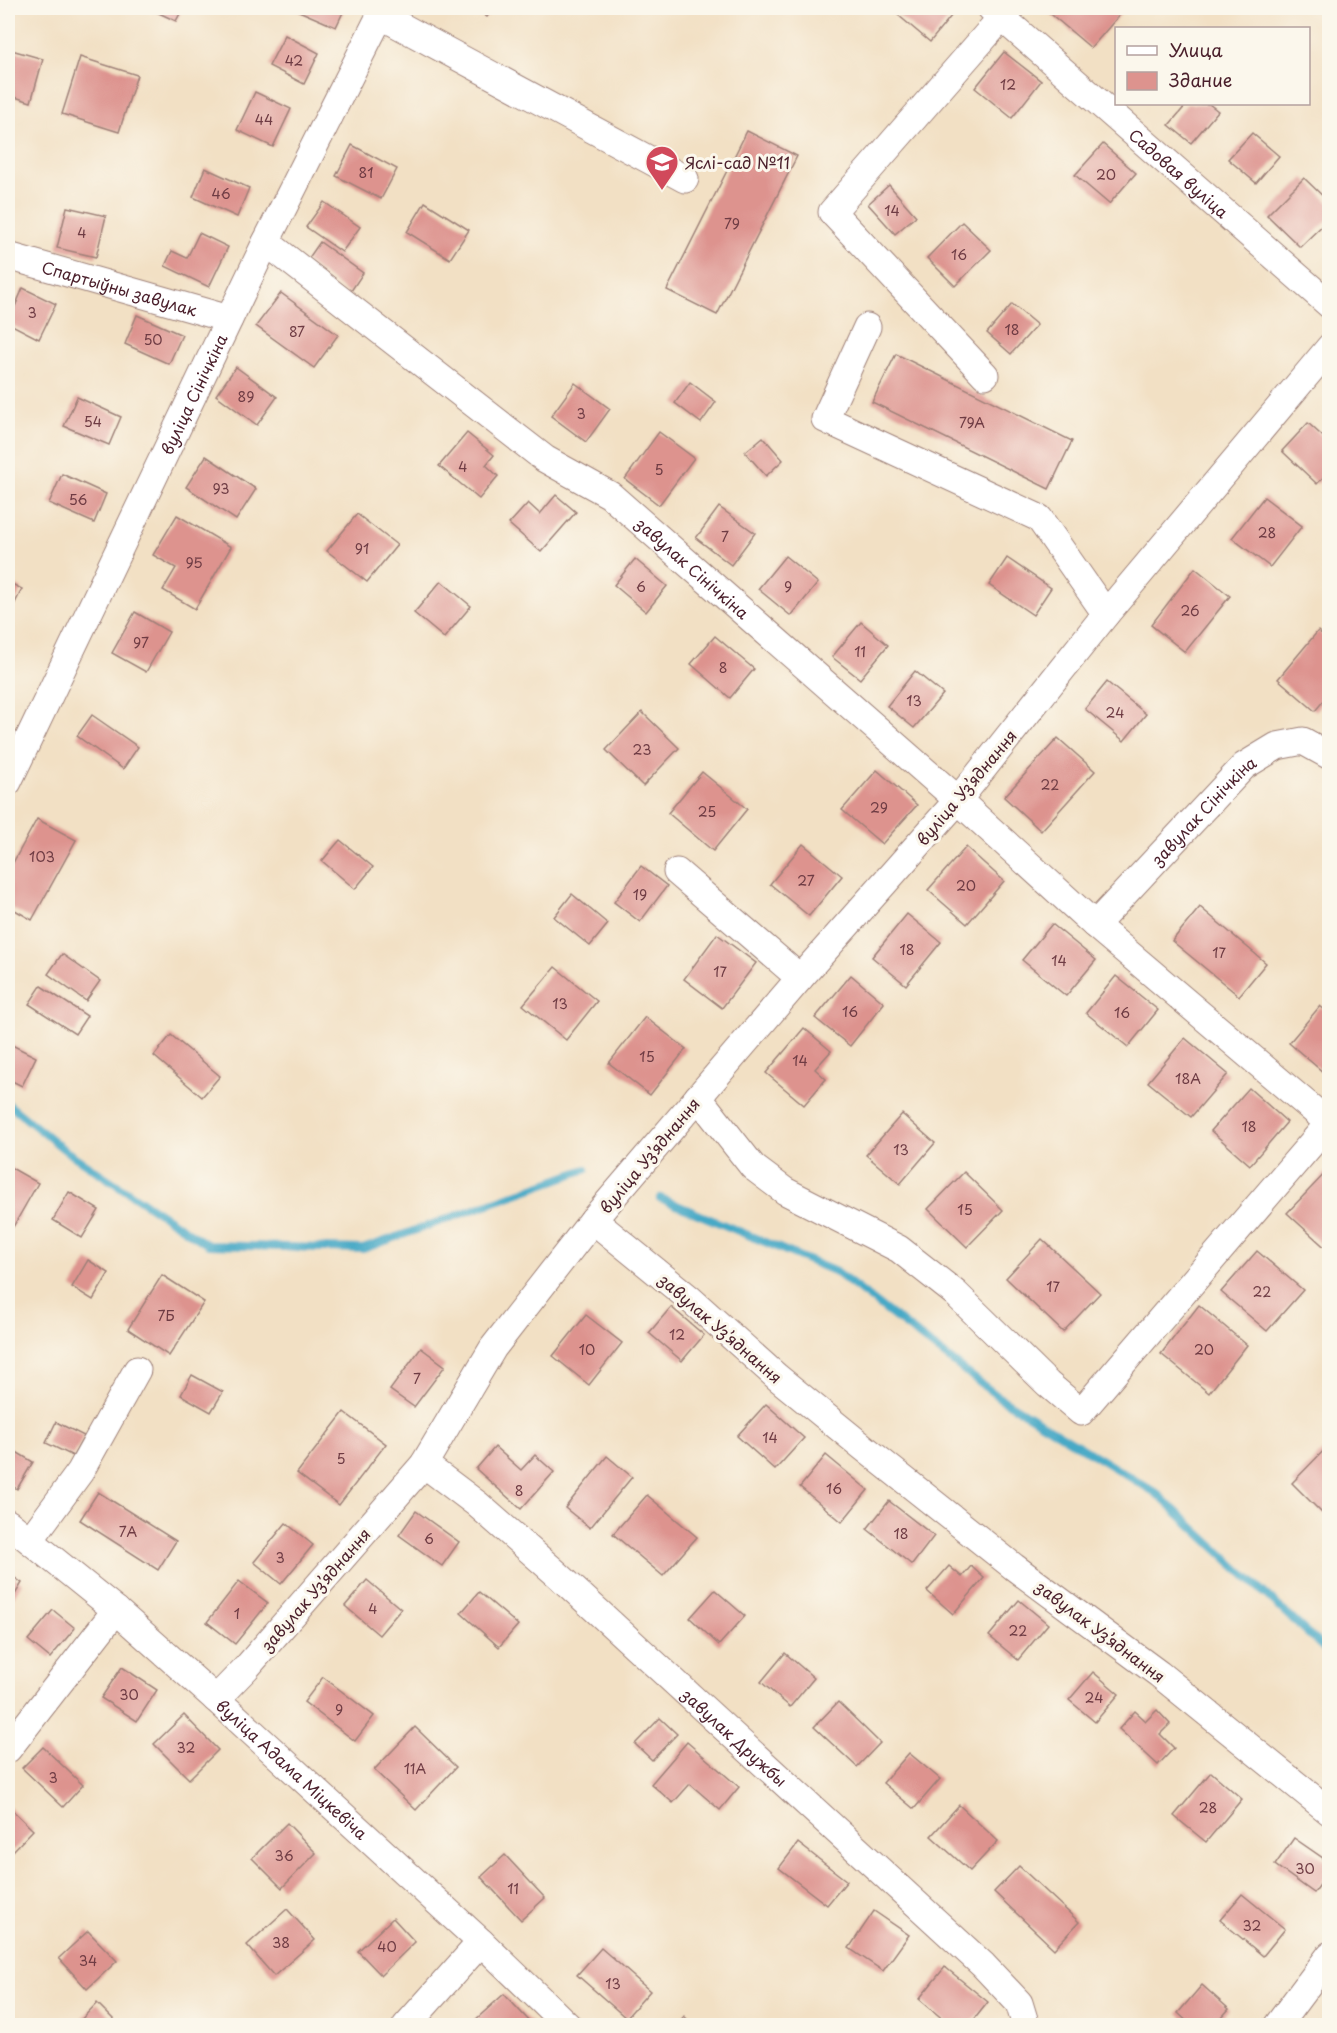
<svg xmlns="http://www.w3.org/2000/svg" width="1337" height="2033" font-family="'Playpen Sans',sans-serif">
	<rect width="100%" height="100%" fill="#fbf7ec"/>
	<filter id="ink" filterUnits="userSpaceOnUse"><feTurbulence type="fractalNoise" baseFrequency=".0167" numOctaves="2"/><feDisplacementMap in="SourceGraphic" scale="12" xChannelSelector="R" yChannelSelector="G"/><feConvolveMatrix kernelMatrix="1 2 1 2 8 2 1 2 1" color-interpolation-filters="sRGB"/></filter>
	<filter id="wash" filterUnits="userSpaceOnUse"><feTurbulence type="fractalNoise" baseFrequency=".008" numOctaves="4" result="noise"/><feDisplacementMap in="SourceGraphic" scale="24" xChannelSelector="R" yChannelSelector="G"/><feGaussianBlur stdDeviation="1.35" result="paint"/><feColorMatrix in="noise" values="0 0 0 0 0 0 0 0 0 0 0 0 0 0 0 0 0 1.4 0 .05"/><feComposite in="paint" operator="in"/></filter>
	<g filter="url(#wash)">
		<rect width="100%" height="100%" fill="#f2e0c4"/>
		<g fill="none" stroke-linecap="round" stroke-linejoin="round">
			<g stroke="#46a9c6" stroke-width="8">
				<polyline points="8,1104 66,1151 208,1245 363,1249 586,1169"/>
				<polyline points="660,1198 836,1272 1000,1398 1156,1493 1330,1654"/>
			</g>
		</g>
		<g id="blocks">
			<g fill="#dd938e">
				<polygon points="148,8 183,8 176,21"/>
				<polygon points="292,8 345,8 336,27"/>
				<polygon points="474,8 494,8 487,17"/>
				<polygon points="905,8 953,8 956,10 930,42 898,15"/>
				<polygon points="1048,8 1118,8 1123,11 1091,48 1046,10"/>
				<polygon points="285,35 319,53 304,84 269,66"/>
				<polygon points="8,49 43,59 31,102 8,95"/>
				<polygon points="1004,52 1041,81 1012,118 975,88"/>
				<polygon points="80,57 137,75 119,132 62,114"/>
				<polygon points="255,92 291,109 273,147 237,130"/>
				<polygon points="1187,104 1209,104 1218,111 1191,143 1169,125"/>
				<polygon points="747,131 797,156 717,315 667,290"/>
				<polygon points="1252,133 1279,156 1256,183 1228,159"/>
				<polygon points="1103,144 1136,173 1109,204 1075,175"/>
				<polygon points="352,145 397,169 381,199 336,176"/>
				<polygon points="205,168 249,188 237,217 193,197"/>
				<polygon points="1304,178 1330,203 1330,218 1300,247 1267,215"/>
				<polygon points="889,185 916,216 895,234 868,204"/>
				<polygon points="324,202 360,227 342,252 306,227"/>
				<polygon points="425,202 469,230 450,259 407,232"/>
				<polygon points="67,207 106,216 96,257 57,248"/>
				<polygon points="962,222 991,250 955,286 927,258"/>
				<polygon points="199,233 228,247 209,287 165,266 172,251 187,258"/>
				<polygon points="320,242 363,273 349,294 306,262"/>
				<polygon points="23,288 56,304 39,339 8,323"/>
				<polygon points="281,293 338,335 314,368 256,326"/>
				<polygon points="1012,304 1037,325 1011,354 987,333"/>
				<polygon points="137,315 182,335 169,364 125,344"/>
				<polygon points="896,354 1072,441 1049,489 872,402"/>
				<polygon points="236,367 277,397 257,425 216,395"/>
				<polygon points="690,382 716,402 701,423 675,403"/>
				<polygon points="575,383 610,409 586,442 551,416"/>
				<polygon points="77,397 121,417 109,445 64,426"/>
				<polygon points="1308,423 1330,443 1330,470 1317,484 1282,451"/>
				<polygon points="659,432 694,458 659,505 625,479"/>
				<polygon points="467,433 494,455 486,465 498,476 479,499 439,466"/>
				<polygon points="763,437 783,460 766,476 745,452"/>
				<polygon points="206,456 256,489 236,520 186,487"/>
				<polygon points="62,474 106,494 94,523 49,503"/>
				<polygon points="556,495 576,512 541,552 509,524 528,503 540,514"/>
				<polygon points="1264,497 1302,526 1270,567 1232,538"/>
				<polygon points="719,507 755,533 731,565 696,538"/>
				<polygon points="357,514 397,545 367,582 327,551"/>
				<polygon points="177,515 231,547 195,609 163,590 176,568 153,555"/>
				<polygon points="785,556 818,583 791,616 758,589"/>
				<polygon points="1007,558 1051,588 1033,615 989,585"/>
				<polygon points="635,559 667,586 646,612 614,585"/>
				<polygon points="1195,568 1230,596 1185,652 1151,625"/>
				<polygon points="441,581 471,606 444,638 414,613"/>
				<polygon points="8,582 22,589 8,617"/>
				<polygon points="135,612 169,632 146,672 112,653"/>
				<polygon points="861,622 888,645 860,679 832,657"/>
				<polygon points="1318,631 1330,641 1330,693 1315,711 1278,679"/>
				<polygon points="715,636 754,669 730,698 691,664"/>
				<polygon points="915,671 943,694 914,728 887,706"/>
				<polygon points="1107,682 1146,714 1124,741 1085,709"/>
				<polygon points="642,712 679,748 643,786 606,750"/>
				<polygon points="92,715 138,747 123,769 77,736"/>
				<polygon points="1058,738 1095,771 1041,831 1004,797"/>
				<polygon points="877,770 917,805 882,844 842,810"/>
				<polygon points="702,772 747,809 713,851 668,813"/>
				<polygon points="37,819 76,840 32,920 8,906 8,872"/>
				<polygon points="340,840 373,867 355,889 322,861"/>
				<polygon points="803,844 842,876 809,916 770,884"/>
				<polygon points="966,847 1004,881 967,924 928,890"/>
				<polygon points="641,866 667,886 640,922 614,902"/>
				<polygon points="572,894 608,924 590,946 554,917"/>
				<polygon points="1200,907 1266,963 1239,996 1172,941"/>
				<polygon points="907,914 941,942 906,985 872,957"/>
				<polygon points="1052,924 1096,960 1066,996 1022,960"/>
				<polygon points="717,934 756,963 722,1008 684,979"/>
				<polygon points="62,954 100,981 86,1001 48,974"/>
				<polygon points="555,967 597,1001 566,1040 523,1005"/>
				<polygon points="851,975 884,1003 850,1046 815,1018"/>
				<polygon points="1116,976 1158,1010 1128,1047 1086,1013"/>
				<polygon points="41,986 87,1016 75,1034 29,1004"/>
				<polygon points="1320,1006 1330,1014 1330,1078 1289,1043"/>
				<polygon points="645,1017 686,1049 650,1095 609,1063"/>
				<polygon points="804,1028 831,1051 815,1069 826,1079 804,1105 766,1073"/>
				<polygon points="171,1035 220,1076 202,1097 154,1056"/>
				<polygon points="1185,1038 1228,1074 1191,1117 1148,1082"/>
				<polygon points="8,1043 36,1057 22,1086 8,1079"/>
				<polygon points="1249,1088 1287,1122 1250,1165 1211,1131"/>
				<polygon points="902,1114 935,1143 900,1184 866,1155"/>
				<polygon points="8,1166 38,1183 13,1227 8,1224"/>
				<polygon points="1330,1168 1330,1252 1287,1213"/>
				<polygon points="964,1172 1003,1210 967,1247 928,1209"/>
				<polygon points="69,1192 99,1210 82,1238 53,1220"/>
				<polygon points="1042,1239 1100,1293 1063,1332 1006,1278"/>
				<polygon points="1257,1251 1303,1290 1267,1331 1221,1292"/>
				<polygon points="88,1260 109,1273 93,1300 72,1287"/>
				<polygon points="162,1275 204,1302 169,1356 128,1329"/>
				<polygon points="1199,1305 1247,1345 1209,1393 1161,1354"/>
				<polygon points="671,1307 704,1335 682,1361 649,1333"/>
				<polygon points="586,1315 622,1343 589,1385 553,1356"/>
				<polygon points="421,1348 445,1366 414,1407 390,1390"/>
				<polygon points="192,1375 223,1392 211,1412 181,1395"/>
				<polygon points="766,1404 804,1438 775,1470 737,1436"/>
				<polygon points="344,1412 386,1444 339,1505 297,1473"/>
				<polygon points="56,1422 84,1436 73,1456 46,1443"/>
				<polygon points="1330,1444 1330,1508 1323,1514 1292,1483"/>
				<polygon points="8,1447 33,1462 17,1489 8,1483"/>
				<polygon points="495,1447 521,1470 535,1455 554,1472 521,1509 476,1469"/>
				<polygon points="826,1455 868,1490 842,1522 800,1487"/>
				<polygon points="607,1456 632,1477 590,1528 565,1508"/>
				<polygon points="98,1492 176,1541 158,1570 80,1520"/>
				<polygon points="647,1495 697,1537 663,1576 613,1534"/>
				<polygon points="889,1501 934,1536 912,1565 867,1529"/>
				<polygon points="416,1511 459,1542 442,1566 399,1535"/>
				<polygon points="286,1523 313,1545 281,1584 254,1562"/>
				<polygon points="949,1566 962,1577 971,1566 984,1578 953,1614 927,1591"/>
				<polygon points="8,1573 22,1583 8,1606"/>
				<polygon points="367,1580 401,1609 379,1635 345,1606"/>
				<polygon points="239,1581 268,1603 235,1644 207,1622"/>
				<polygon points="715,1590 745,1616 719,1645 690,1618"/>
				<polygon points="479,1592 518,1625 499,1647 461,1613"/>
				<polygon points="1019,1600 1048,1624 1018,1660 989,1636"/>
				<polygon points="53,1610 75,1628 50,1658 28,1640"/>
				<polygon points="785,1653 814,1678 790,1707 761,1682"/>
				<polygon points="122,1667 157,1690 137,1721 101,1698"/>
				<polygon points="1093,1672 1119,1694 1095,1722 1069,1700"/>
				<polygon points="323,1677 374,1716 355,1741 304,1702"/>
				<polygon points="838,1702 880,1743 857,1767 814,1727"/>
				<polygon points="1157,1710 1170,1724 1160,1734 1174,1748 1158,1765 1119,1729 1135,1711 1146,1721"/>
				<polygon points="184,1715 218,1750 189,1779 154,1744"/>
				<polygon points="660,1718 677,1734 652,1760 635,1744"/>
				<polygon points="415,1727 456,1767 416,1810 374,1770"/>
				<polygon points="687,1742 739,1787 720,1810 690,1784 673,1803 651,1784"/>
				<polygon points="43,1747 83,1785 63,1807 22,1768"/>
				<polygon points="909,1753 940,1779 914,1809 883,1783"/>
				<polygon points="1211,1772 1242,1799 1206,1842 1174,1816"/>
				<polygon points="959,1805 998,1841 970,1871 931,1836"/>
				<polygon points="8,1806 33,1830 13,1851 8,1846"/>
				<polygon points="287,1823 316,1853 282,1888 252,1858"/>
				<polygon points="1294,1838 1330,1863 1330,1871 1314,1893 1275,1865"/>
				<polygon points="798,1843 847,1881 827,1905 779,1868"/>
				<polygon points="505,1855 545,1898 521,1920 481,1877"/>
				<polygon points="1019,1866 1079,1922 1054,1949 994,1892"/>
				<polygon points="1242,1894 1285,1929 1263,1956 1220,1920"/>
				<polygon points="287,1909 315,1940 274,1976 247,1945"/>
				<polygon points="874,1911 909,1935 883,1971 849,1948"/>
				<polygon points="393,1918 415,1942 381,1975 358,1951"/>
				<polygon points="88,1931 117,1961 87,1989 59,1958"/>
				<polygon points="601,1948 650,1991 626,2018 577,1975"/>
				<polygon points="945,1967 988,2002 969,2026 951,2026 919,1999"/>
				<polygon points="1202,1985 1229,2009 1214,2026 1192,2026 1178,2013"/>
				<polygon points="504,1994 532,2024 531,2026 478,2026 474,2021"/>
				<polygon points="97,2003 120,2026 75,2026"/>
				<polygon points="684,2016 694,2026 676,2026"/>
			</g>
		</g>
	</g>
	<g filter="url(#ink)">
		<use href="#blocks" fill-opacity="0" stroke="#9e8078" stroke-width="1.5"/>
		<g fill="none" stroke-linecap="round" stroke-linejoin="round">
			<defs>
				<g id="minor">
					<path id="s1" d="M991,8L1330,305"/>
					<polyline points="380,15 685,179"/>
					<path id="s2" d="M266,242L545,459L610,495L958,800L1095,925L1330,1124"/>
					<path id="s3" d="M8,256L229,319"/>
					<polyline points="867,327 825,419 1039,518 1106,614"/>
					<polyline points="985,375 832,212 1010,8"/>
					<path id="s4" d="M8,782L266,242L384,8"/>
					<polyline points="677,872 800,978"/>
					<path id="s5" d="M1095,925L1244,766L1277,746L1303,741L1330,756"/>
					<polyline points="698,1097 753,1167 785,1191 899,1249 955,1293 1048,1384 1081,1412 1330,1122"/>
					<polyline points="593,1220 690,1299 777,1377 863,1447 1014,1567 1159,1674 1330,1812"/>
					<path id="s6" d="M424,1464L477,1504L557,1574L983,1965L1019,2003L1026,2026"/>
					<path id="s7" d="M8,1523L116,1610L216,1699L481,1942L568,2026"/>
					<polyline points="30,1540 80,1472 137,1370"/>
					<polyline points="216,1699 247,1667 424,1464 493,1348 593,1220 800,978 958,800 1106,614 1330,347"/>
					<polyline points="8,1749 116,1610"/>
					<polyline points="406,2026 481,1942"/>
					<polyline points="1277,2026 1330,1955"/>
				</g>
			</defs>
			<use href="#minor" stroke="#9e8078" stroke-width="29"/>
			<use href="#minor" stroke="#fff" stroke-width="27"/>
		</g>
	</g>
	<defs>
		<symbol id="school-pin" viewBox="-11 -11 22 30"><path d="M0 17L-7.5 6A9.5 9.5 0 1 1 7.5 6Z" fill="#d1495b" stroke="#fbf7ec"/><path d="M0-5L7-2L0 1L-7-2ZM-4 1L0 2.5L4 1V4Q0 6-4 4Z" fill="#fff"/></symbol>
	</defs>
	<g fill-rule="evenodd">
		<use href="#school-pin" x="643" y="143" width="38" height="52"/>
	</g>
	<g text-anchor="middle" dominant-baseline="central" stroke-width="6" stroke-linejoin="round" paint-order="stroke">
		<g font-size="14" fill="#6f3c44">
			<text x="294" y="60">42</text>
			<text x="1008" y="84">12</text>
			<text x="264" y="119">44</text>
			<text x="366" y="172">81</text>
			<text x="1106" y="174">20</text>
			<text x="221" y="193">46</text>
			<text x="892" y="210">14</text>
			<text x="732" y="223">79</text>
			<text x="82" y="232">4</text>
			<text x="959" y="254">16</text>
			<text x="32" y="312">3</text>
			<text x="1012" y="329">18</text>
			<text x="297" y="331">87</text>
			<text x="153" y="339">50</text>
			<text x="246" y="396">89</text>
			<text x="581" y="413">3</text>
			<text x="93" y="421">54</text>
			<text x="972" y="422">79А</text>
			<text x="463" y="466">4</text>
			<text x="659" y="469">5</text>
			<text x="221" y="488">93</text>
			<text x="78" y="499">56</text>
			<text x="1267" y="532">28</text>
			<text x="725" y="536">7</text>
			<text x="362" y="548">91</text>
			<text x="194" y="562">95</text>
			<text x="641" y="586">6</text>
			<text x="788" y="586">9</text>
			<text x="1190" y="610">26</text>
			<text x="141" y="642">97</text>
			<text x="860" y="651">11</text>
			<text x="723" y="667">8</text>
			<text x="914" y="700">13</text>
			<text x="1115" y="712">24</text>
			<text x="642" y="749">23</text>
			<text x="1050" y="784">22</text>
			<text x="879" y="807">29</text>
			<text x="707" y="811">25</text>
			<text x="42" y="856">103</text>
			<text x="806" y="880">27</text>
			<text x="966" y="885">20</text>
			<text x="640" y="894">19</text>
			<text x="907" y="949">18</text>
			<text x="1219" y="952">17</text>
			<text x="1059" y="960">14</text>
			<text x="720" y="971">17</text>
			<text x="560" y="1003">13</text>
			<text x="850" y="1011">16</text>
			<text x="1122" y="1012">16</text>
			<text x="647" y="1056">15</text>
			<text x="800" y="1060">14</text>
			<text x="1188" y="1078">18А</text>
			<text x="1249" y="1126">18</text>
			<text x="901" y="1149">13</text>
			<text x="965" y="1209">15</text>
			<text x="1053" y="1286">17</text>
			<text x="1262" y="1291">22</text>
			<text x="166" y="1315">7Б</text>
			<text x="677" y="1334">12</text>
			<text x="587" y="1349">10</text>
			<text x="1204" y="1349">20</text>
			<text x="417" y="1378">7</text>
			<text x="770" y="1437">14</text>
			<text x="341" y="1458">5</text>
			<text x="834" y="1488">16</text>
			<text x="519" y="1490">8</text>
			<text x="128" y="1531">7А</text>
			<text x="901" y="1533">18</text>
			<text x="429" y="1538">6</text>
			<text x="280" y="1557">3</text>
			<text x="373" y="1608">4</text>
			<text x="237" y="1613">1</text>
			<text x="1018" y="1630">22</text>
			<text x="129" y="1694">30</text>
			<text x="1094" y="1697">24</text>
			<text x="339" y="1709">9</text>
			<text x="186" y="1747">32</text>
			<text x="415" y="1768">11А</text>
			<text x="53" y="1777">3</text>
			<text x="1208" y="1807">28</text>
			<text x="284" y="1855">36</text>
			<text x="1305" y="1868">30</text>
			<text x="513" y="1888">11</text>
			<text x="1252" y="1925">32</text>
			<text x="281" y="1942">38</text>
			<text x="387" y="1946">40</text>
			<text x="88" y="1960">34</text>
			<text x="613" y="1983">13</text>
		</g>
		<g font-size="16" fill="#4a1f2b" stroke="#fbf7ec" text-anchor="start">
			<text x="685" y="162">Яслі-сад №11</text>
		</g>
		<g font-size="16" fill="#4a1f2b" stroke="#fbf7ec">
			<text stroke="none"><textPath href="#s1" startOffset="250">Садовая вуліца</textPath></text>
			<text stroke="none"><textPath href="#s3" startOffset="116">Спартыўны завулак</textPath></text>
			<text stroke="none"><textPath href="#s4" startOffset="430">вуліца Сінічкіна</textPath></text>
			<text stroke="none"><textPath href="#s2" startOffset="538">завулак Сінічкіна</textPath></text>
			<text transform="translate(966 787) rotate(-50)">вуліца Узʼяднання</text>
			<text stroke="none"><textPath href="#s5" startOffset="158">завулак Сінічкіна</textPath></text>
			<text transform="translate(649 1155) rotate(-50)">вуліца Узʼяднання</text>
			<text transform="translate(721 1328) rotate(41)">завулак Узʼяднання</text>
			<text transform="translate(315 1589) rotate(-49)">завулак Узʼяднання</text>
			<text transform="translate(1101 1631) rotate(37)">завулак Узʼяднання</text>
			<text stroke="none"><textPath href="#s6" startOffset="414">завулак Дружбы</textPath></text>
			<text stroke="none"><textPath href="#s7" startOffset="376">вуліца Адама Міцкевіча</textPath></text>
		</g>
	</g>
	<rect width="1337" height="2033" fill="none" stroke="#fbf7ec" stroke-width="30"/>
	<rect x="1115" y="27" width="195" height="78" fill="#fbf7ec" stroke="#b4a19f" stroke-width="1.5"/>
	<rect x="1127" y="46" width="30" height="9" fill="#ffffff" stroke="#b4a19f" stroke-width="1.5"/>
	<text x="1169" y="57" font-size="18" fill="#4a1f2b">Улица</text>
	<rect x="1127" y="72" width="30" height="18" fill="#dd938e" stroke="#b4a19f" stroke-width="1.5"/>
	<text x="1169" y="87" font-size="18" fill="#4a1f2b">Здание</text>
</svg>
